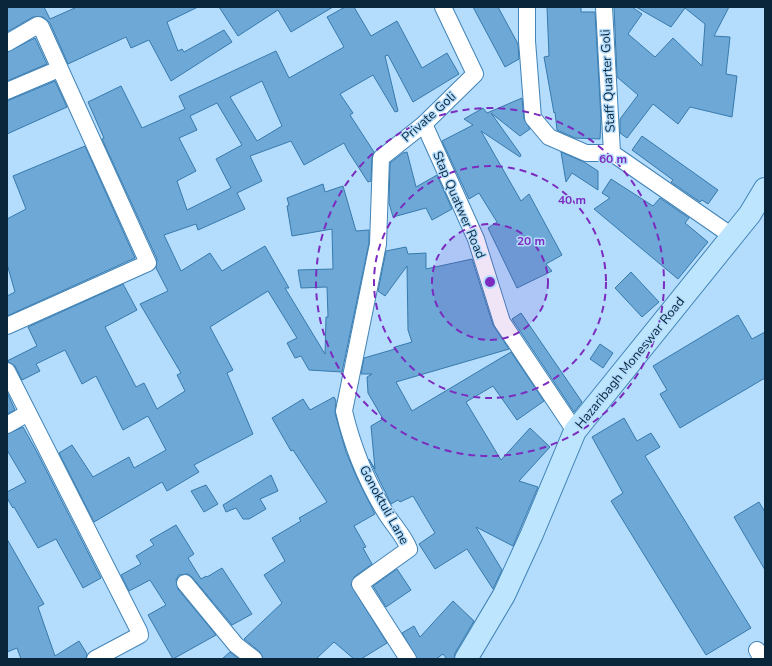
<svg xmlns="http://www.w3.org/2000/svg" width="772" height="666" font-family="'Nunito Sans',sans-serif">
	<rect width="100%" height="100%" fill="#b4dcfd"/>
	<g fill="#6da8d7" stroke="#377aac" fill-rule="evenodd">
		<polygon points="7,7 44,7 50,19 77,7 198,7 167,22 178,51 182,49 184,52 224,30 232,42 171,81 149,40 131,48 126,37 68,64 50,23 43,17 33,17 7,32"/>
		<polygon points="219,7 333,7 291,32 278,10 238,36"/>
		<path d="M345,7H354L371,36L397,21L422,68L447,53L459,74L413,102L388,55L385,56L398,111L395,112L373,75L340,94L353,113L350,115L374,152L372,158L371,181L368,182L348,151L344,143L304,165L291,141L250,156L262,181L237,193L245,209L198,230L196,224L164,235L181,271L210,253L222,271L265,246L289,288H285L325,354L326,317H328L327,287L301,288L298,270L333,269L332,229L292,236L287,206L289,205L287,198L323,184L325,192L343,186L356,231L369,230V243L342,372L309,370L301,356L295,358L287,343L297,338L268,291L210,327L233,370L227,373L253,434L194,465L199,472L167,491L162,482L94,522L59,453L72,445L93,477L129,457L134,468L166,450L148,416L123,430L96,376L82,384L65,350L36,364L40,371L22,380L15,366L7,361L37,346L28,327L123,284L137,310L105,327L136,387L144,383L157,409L185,391L177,375L181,373L140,304L168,291L156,268L157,259L102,139L104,138L88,102L121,86L142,128L185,109L179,96L276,51L289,78L344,47L327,17ZM262,81L282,126L257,141L230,97ZM217,103L242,145L216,159L231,188L187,210L177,181L196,171L179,138L197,130L190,116Z"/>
		<polygon points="473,7 498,7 518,44 519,59 505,67"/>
		<polygon points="547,7 581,7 581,12 595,12 601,119 600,139 575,138 557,130 555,112 554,113 544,57 549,56"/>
		<polygon points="614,7 632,7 642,14 628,34 655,57 673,38 702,66 705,24 685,8 671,27 636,7 729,7 714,36 730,37 726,74 737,76 732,117 690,107 678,124 653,104 627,138 620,133 620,119 638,95 617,77"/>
		<polygon points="35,38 47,64 7,81 7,52"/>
		<polygon points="55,81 67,107 7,134 7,101"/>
		<polygon points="522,98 524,119 530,129 520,136 491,113 521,155 520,157 481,131 521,201 529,194 562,255 546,264 552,271 517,288 488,228 497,222 479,193 469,199 442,141 473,125 464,119 483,108 487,113"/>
		<polygon points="642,136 718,190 708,204 702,200 700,202 671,182 673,180 632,150"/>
		<polygon points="85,146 135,258 7,316 7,296 15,292 7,264 7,219 26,209 13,176"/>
		<polygon points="407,152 416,187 437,175 452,209 432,220 426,208 393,217 389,203 390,163 403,153"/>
		<polygon points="561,152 584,162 598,171 598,190 572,173 566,182"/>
		<polygon points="611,179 653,206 660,198 689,218 685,223 708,242 678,279 594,209 610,198 602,193"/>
		<polygon points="406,247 408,254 426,253 426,269 472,259 493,325 509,349 396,382 412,411 511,352 544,401 517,420 493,386 466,402 501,460 530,428 550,447 519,481 538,487 513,546 476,527 502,570 493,589 467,549 435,569 419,544 435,533 413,496 400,502 398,500 391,504 369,459 375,469 371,426 383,419 368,393 367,377 372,374 361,374 364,358 395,349 395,347 412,342 408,330 407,266 385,296 378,291 386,251"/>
		<polygon points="631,272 659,302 642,317 615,288"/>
		<polygon points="521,313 582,402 574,412 512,319"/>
		<polygon points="738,315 752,339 765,332 765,378 680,428 660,394 667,390 653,366"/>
		<polygon points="600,344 613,353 603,368 590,359"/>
		<polygon points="7,392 15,410 7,414"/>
		<polygon points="334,397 336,401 335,413 346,452 357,478 375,514 354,526 366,547 363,548 372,564 354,577 351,585 387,643 361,659 354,659 334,642 316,659 263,659 260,652 244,639 282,603 264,575 285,561 272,538 301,521 299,518 327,502 293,450 291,451 272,418 303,399 310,410"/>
		<polygon points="624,418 637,441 651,433 660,447 645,456 751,628 706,655 611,501 623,493 592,437"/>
		<polygon points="23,427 37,452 101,578 83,588 56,539 38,548 14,507 13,508 7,498 7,492 26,482 7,450 7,434"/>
		<polygon points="271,475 278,491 260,499 266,509 249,519 243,519 236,508 226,512 223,505"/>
		<polygon points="206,485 218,504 204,512 191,491"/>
		<polygon points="759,502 765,512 765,570 734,517"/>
		<polygon points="176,525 194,554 188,558 201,579 206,576 207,577 222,568 252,614 232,625 192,577 188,574 179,575 176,580 178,589 216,635 173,659 148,615 166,605 150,580 129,591 121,575 141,564 136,556 154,545 150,540"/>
		<polygon points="7,539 44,604 38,607 55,656 79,641 87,654 86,659 21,659 17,648 7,652"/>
		<polygon points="397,569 411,590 386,607 373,586"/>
		<polygon points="453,601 474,621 455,653 454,659 447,659 443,654 436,659 417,659 402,633 414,626 420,637"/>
		<polygon points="230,652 239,659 222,659"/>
	</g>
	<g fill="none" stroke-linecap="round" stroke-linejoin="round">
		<defs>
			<g id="street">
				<polyline points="527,7 527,41 533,118 549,137 586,153 612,153"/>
				<polyline points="604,7 612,153"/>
				<polyline points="7,43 38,25 41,27 148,263 7,326"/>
				<polyline points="7,91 59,69"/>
				<polyline points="424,124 476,239 502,322 575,431"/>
				<polyline points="612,153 732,236"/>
				<polyline points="7,371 139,631 140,635 95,659"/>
				<polyline points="7,425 28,413"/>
				<polyline points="185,583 236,645 254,659"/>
				<polyline points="757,650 762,659"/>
				<path d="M408,659L360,584L409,549C404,535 391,523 384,510C366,480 352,445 344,411L378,244L381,158L424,124L475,74L443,7"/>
			</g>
			<polyline id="secondary" points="466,659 504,595 532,534 575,431 750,214 765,189"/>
		</defs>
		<use href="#street" stroke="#4284b7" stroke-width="18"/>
		<use href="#secondary" stroke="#4284b7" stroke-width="24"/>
		<use href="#street" stroke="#fff" stroke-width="16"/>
		<use href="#secondary" stroke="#bee5fe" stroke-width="22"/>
	</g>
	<circle cx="490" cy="282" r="58" fill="#7b2cbf" fill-opacity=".12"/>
	<g fill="none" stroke="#7b2cbf" stroke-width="2" stroke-dasharray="7 5">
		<circle cx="490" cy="282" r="58"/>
		<circle cx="490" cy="282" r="116"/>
		<circle cx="490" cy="282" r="174"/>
	</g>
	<g text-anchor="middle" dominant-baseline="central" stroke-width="3" stroke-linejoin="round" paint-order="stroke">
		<g font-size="13" fill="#0a263b" stroke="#b4dcfd">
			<text transform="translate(608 81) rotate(-93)">Staff Quarter Goli</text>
			<text transform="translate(429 117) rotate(-42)">Private Goli</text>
			<text transform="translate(459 205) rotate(67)">Stap Quatwer Road</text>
			<text transform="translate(630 363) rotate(-51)">Hazaribagh Moneswar Road</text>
			<text transform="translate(384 505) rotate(61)">Gonoktuli Lane</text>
		</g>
	</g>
	<circle cx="490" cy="282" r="6" fill="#7b2cbf" stroke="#b4dcfd" stroke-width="2"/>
	<g font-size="12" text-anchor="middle" font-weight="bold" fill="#7b2cbf" stroke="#b4dcfd" stroke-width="3" stroke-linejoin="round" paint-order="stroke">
		<text x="613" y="163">60 m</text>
		<text x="572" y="204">40 m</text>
		<text x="531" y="245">20 m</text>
	</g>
	<rect width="772" height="666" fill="none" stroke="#0a263b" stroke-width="16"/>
</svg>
